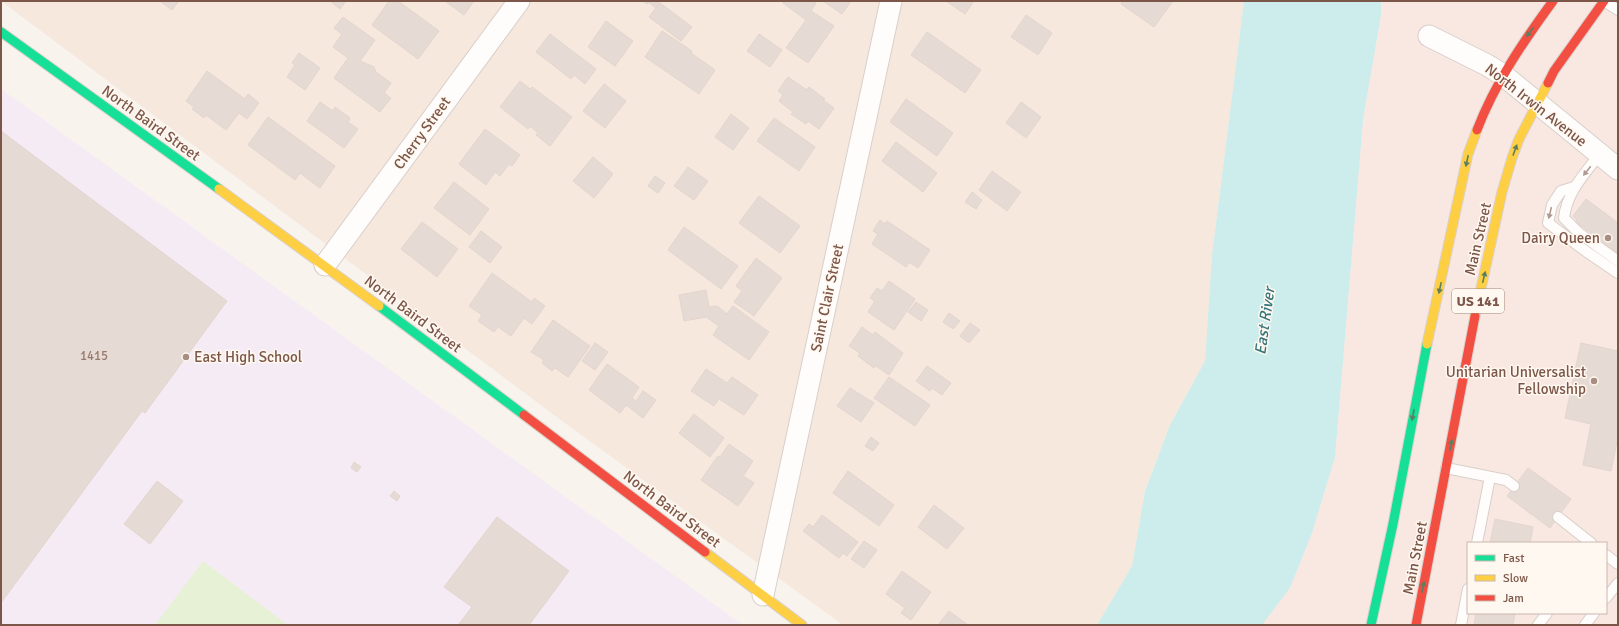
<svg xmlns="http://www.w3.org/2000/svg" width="1619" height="626" font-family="Signika,sans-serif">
	<rect width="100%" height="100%" fill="#f9f3ed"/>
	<polygon fill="#f6e8dd" points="1,1 1244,1 1212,255 1205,361 1170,425 1145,491 1132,566 1097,625 843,625 562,421"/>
	<path fill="#f9e7e1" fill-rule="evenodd" d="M1381,1H1618V625H1262L1290,588L1312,533L1335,457L1363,120L1381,15ZM1468,543H1606V613H1468Z"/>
	<polygon fill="#f5ebf5" points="1,89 743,625 1,625"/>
	<polygon fill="#e7f1d6" points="203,561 288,625 155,625"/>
	<polygon fill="#cdecec" points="1244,1 1381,1 1381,15 1363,120 1335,457 1312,533 1290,588 1262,625 1097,625 1132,566 1145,491 1170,425 1205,361 1212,255"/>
	<g fill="#e6dbd4" stroke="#e3d5ce">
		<polygon points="160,1 179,1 172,10"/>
		<polygon points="330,1 346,1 340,9"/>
		<polygon points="389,1 398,1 439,31 418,59 372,25"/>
		<polygon points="445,1 474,1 464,15"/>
		<polygon points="643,1 660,1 656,8 648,2 647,4"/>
		<polygon points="784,1 813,1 816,3 811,11 834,26 808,63 786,48 806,20 783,3"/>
		<polygon points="823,1 851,1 842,14"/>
		<polygon points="946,1 974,1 965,14"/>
		<polygon points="1123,1 1173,1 1154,27 1121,4"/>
		<polygon points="660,3 692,27 681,41 649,17"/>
		<polygon points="1026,15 1052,33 1038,55 1011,37"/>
		<polygon points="343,17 375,40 360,61 374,67 376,72 391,83 384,93 391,98 380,112 334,78 348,58 333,47 342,34 334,28"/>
		<polygon points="606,21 633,41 615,66 588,47"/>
		<polygon points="662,31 692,51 691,53 715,70 699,94 645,57"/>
		<polygon points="927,32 981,70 965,93 911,55"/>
		<polygon points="550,34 596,69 585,84 574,75 571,79 536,52"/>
		<polygon points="759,34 782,50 770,67 747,51"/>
		<polygon points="299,53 320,68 305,90 287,77 295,65 292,63"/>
		<polygon points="207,71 245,99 248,94 259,103 247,119 239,113 226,130 206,115 204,118 192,109 194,107 186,101"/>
		<polygon points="788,77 807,90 809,87 825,99 823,100 834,108 819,129 808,121 806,124 791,114 793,112 779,101 783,95 778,91"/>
		<polygon points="520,81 530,89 532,87 572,117 550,146 536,135 538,133 530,126 528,129 500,107"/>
		<polygon points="604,84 626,101 605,128 583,111"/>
		<polygon points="906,99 953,133 937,156 890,122"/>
		<polygon points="320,102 333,111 335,107 350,118 348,122 358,129 344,148 307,121"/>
		<polygon points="1021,102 1041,117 1026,138 1006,123"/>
		<polygon points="731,114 749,128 733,150 715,137"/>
		<polygon points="268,117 335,166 320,188 300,173 295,180 248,145"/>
		<polygon points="774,118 815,147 799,171 757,141"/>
		<polygon points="485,129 520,155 512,166 509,164 500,176 495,172 486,185 459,164"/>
		<polygon points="1,131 227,301 145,413 142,411 1,603"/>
		<polygon points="896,142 937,173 923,192 882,161"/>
		<polygon points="593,157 613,174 594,198 573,181"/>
		<polygon points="688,167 708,181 694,200 674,186"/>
		<polygon points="992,171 1021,192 1007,211 979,190"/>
		<polygon points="655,176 665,183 658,193 648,186"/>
		<polygon points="454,182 489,209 470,235 434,208"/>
		<polygon points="972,192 982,200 976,209 965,202"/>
		<polygon points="759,196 800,226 780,253 739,223"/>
		<polygon points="1586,199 1618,223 1618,253 1576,222 1577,220 1573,216"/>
		<polygon points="880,220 885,224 887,221 930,250 918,268 909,262 906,267 872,244 878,234 873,231"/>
		<polygon points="422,222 458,249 437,277 401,249"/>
		<polygon points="684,227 738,266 721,289 668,250"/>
		<polygon points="481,231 502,247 490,263 469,247"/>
		<polygon points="756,258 782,278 754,316 734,302 742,291 736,286"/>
		<polygon points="492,273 532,302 534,298 545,306 532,324 524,318 511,336 498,327 494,332 478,321 482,315 469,306"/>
		<polygon points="889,281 915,299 894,330 868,312 875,301 870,298 877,288 882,291"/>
		<polygon points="706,290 709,307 717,306 727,314 733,306 769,332 749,360 713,335 719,326 706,317 684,321 679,295"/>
		<polygon points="916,302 928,310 921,321 908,312"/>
		<polygon points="949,313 960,321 953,329 943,322"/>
		<polygon points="553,320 590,346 568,377 555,368 552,371 542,363 544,360 531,352"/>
		<polygon points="970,323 980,330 969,343 960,336"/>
		<polygon points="862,327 873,335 875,332 903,353 889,375 876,366 874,368 858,356 860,353 849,346"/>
		<polygon points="595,343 608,352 595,370 582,361"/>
		<polygon points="1581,343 1618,351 1618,437 1611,471 1583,465 1591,424 1565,418"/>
		<polygon points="607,364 639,387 632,398 636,401 643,391 656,400 643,418 626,405 620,413 589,390"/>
		<polygon points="927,366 951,383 942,395 932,388 930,391 916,381"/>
		<polygon points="706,369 727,383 732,377 758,395 744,415 719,399 714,406 691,391"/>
		<polygon points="889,377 930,405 915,426 874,398"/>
		<polygon points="850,388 874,403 861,422 837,406"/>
		<polygon points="694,414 724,438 710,457 679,433"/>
		<polygon points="871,437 879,443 873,451 865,446"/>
		<polygon points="729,444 753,461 743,476 754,483 738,506 701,480 718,456 720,457"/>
		<polygon points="354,462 361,467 357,472 351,468"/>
		<polygon points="1528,468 1571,499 1550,528 1507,496"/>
		<polygon points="848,471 894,505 879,526 833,493"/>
		<polygon points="157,481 183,501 150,544 124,524"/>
		<polygon points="394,491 400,496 397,501 390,496"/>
		<polygon points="934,505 964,528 947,549 918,527"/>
		<polygon points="822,515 858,542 847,556 843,553 839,558 803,531 809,524 813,527"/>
		<polygon points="497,517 569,571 529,625 458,625 472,607 444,587"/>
		<polygon points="1495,519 1533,527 1530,543 1490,543"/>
		<polygon points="864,541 877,550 864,568 851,559"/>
		<polygon points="902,571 931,592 911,620 901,613 905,608 886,594"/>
		<polygon points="949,611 968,625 938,625"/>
		<polygon points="1476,613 1515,613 1513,625 1474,625"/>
	</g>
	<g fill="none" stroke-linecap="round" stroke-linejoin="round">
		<defs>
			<g id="lane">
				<polyline points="1604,1 1618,10"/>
				<path d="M1599,155C1583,176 1567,192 1564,218L1579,233L1618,261"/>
				<polyline points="1574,187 1561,191 1552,205 1548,223 1587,252 1618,273"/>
				<polyline points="1446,468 1506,480 1514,486"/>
				<polyline points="1558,517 1591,543"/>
				<polyline points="1477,543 1490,477"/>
				<polyline points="1606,555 1618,564"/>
				<polyline points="1606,598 1618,583"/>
				<polyline points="1461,625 1468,589"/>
				<polyline points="1538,625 1547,613"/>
				<polyline points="1585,625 1594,613"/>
			</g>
			<g id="street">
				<polyline points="1429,36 1487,65 1503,75 1618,169"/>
				<polyline points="325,265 519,1"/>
				<polyline points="763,595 891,1"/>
			</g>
			<g id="fast">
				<polyline points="1,32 219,189"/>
				<polyline points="379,306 524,415"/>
				<polyline points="1371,625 1393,524 1427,344"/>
			</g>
			<g id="slow">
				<polyline points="219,189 379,306"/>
				<polyline points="1475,316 1502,192 1512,158 1519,139 1548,83"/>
				<polyline points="1427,344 1468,154 1477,130"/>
				<polyline points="705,552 802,625"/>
			</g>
			<g id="jam">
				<polyline points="1548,83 1554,71 1604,1"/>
				<path d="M1477,130C1495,83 1523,42 1553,1"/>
				<polyline points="524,415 705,552"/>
				<polyline points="1416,625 1475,316"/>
			</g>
		</defs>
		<use href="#lane" stroke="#d9cfca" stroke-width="12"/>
		<use href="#street" stroke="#d9cfca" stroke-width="23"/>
		<use href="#fast" stroke="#dad0cb" stroke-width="11"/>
		<use href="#slow" stroke="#dad0cb" stroke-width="11"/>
		<use href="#jam" stroke="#dad0cb" stroke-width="11"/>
		<use href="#lane" stroke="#fefdfc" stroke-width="10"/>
		<use href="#street" stroke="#fefdfc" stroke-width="21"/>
		<use href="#fast" stroke="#16e098" stroke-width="9"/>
		<use href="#slow" stroke="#ffcf43" stroke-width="9"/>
		<use href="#jam" stroke="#f24e42" stroke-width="9"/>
	</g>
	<defs><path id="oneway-solid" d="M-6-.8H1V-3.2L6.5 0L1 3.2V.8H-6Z"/></defs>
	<g fill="#5d7f60">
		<use href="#oneway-solid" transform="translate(1530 32) rotate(127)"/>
		<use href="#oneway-solid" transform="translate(1515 150) rotate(-70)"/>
		<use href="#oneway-solid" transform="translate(1467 161) rotate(102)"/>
		<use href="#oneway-solid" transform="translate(1484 277) rotate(-77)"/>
		<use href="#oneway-solid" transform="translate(1440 288) rotate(102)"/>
		<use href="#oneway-solid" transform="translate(1413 415) rotate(101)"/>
		<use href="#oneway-solid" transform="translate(1451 445) rotate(-79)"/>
		<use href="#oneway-solid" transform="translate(1423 587) rotate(-79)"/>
	</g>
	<g fill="#b09990">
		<use href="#oneway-solid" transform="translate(1587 171) rotate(128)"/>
		<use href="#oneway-solid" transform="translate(1550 213) rotate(103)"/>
	</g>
	<g fill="#a88d82" stroke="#fff8f1" stroke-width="1.5">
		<circle cx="1608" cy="238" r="4"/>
		<circle cx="186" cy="357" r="4"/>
		<circle cx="1594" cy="381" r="4"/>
	</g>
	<g text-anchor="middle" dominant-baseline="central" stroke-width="3" stroke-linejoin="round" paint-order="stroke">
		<g font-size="13" fill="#98796d">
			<text x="94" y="356">1415</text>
		</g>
		<rect fill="#fff8f1" stroke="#a3877b" stroke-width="1" x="1452" y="289" width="52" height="24" rx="3"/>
		<g font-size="14" font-weight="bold" fill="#7c5648">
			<text x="1478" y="301">US 141</text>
		</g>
		<g font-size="15" fill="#7c5648" stroke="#fff8f1">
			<text transform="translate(1536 105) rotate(38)">North Irwin Avenue</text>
			<text transform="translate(151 123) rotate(36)">North Baird Street</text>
			<text transform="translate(422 133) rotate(-54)">Cherry Street</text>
			<text transform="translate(1478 239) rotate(-77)">Main Street</text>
			<text transform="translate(827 298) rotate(-78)">Saint Clair Street</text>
			<text transform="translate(413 314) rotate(37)">North Baird Street</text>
			<text transform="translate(672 509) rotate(37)">North Baird Street</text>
			<text transform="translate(1415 558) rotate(-79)">Main Street</text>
		</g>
		<g font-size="15" fill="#7c5648" stroke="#fff8f1" text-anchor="end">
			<text x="1600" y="238">Dairy Queen</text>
			<text x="194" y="357" text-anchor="start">East High School</text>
			<text x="1586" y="372">Unitarian Universalist<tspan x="1586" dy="17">Fellowship</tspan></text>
		</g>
		<g font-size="16" font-style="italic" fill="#37767b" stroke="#fff8f1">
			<text transform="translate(1265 321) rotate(-82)">East River</text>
		</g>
	</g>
	<rect width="1619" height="626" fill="none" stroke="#7c5648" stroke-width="4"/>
	<rect x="1467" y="542" width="140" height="72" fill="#fff8f1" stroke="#cbb7ad"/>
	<rect x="1475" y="555" width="20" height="6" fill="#16e098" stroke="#cbb7ad"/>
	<text x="1503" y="562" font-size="12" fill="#7c5648">Fast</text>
	<rect x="1475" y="575" width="20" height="6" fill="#ffcf43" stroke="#cbb7ad"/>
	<text x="1503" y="582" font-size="12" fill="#7c5648">Slow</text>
	<rect x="1475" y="595" width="20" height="6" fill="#f24e42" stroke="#cbb7ad"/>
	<text x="1503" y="602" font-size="12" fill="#7c5648">Jam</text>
</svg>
